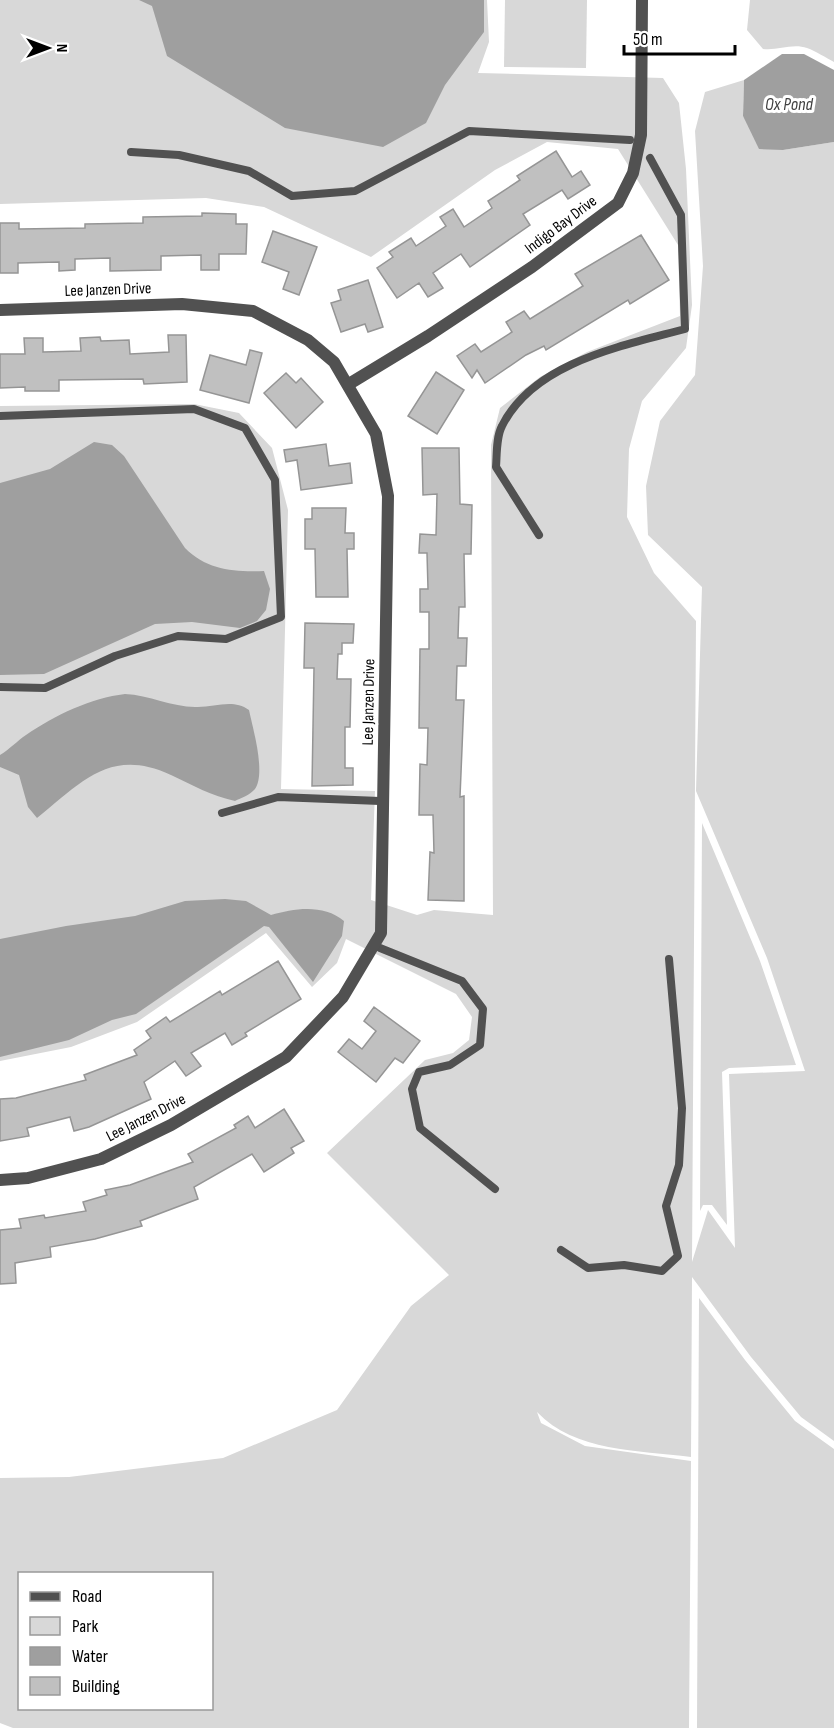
<svg xmlns="http://www.w3.org/2000/svg" width="834" height="1728" font-family="'Sofia Sans Condensed',sans-serif">
	<rect width="100%" height="100%" fill="#fff"/>
	<g fill="#d8d8d8" fill-rule="evenodd">
		<path d="M0,0H487L489,42L478,73L663,78L679,103L686,169L692,305L686,348L642,401L629,449L627,517L654,573L696,621L692,1262L708,1210L735,1248L729,1074L805,1071L767,958L696,791L702,587L648,535L646,486L660,421L695,375L703,266L695,131L705,92L744,80L743,116L783,150L834,142V1441L801,1417L751,1357L692,1277L691,1457C638,1450 575,1452 537,1412L541,1423L585,1446L691,1461L689,1728H13L0,1723V1478L69,1477L223,1458L337,1410L411,1306L449,1275L327,1153L425,1060L453,1053L469,1040L472,1017L456,994L346,939L337,963L312,987L266,933L137,1022L71,1047L0,1061V406L194,404L239,413L272,448L288,510L281,789L375,791L371,900L417,915L434,910L493,915L491,445L500,408L540,377L587,352L680,316L678,245L618,149L547,142L495,170L371,257L264,207L206,198L0,204ZM20,1574H212V1708H20Z"/>
		<polygon points="505,0 587,0 586,68 504,67"/>
		<path d="M750,0H834V62C826,58 816,51 807,48C792,43 777,51 763,49L747,30Z"/>
		<polygon points="702,823 760,961 796,1065 729,1068 722,1072 727,1225 712,1205 703,1205 700,1211"/>
		<polygon points="699,1298 745,1360 795,1421 834,1449 834,1728 697,1728"/>
	</g>
	<g fill="#9f9f9f">
		<polygon points="139,0 484,0 484,32 445,85 426,123 383,147 285,128 167,56 152,6"/>
		<polygon points="782,54 804,54 834,70 834,142 783,150 759,149 743,116 744,80"/>
		<path d="M94,442L112,445L124,456L185,548C207,570 233,572 264,571L270,589L266,610L257,621L240,628L192,622L155,624L44,674L0,675V483L50,469Z"/>
		<path d="M125,694C149,695 172,707 195,707C214,708 232,698 249,710C253,729 266,773 255,789C250,795 241,798 235,801C212,796 192,785 171,775C110,747 82,782 37,818L28,807L19,775L0,767V755C10,749 17,741 26,735C55,715 91,698 125,694Z"/>
		<path d="M225,899L246,901L271,915C295,908 324,904 344,921L342,936L313,982L269,927L264,926L136,1014L112,1020L69,1040L0,1057V939L66,926L135,916L185,901Z"/>
	</g>
	<g fill="#c0c0c0" stroke="#959595" stroke-width="1.5">
		<polygon points="556,151 572,177 581,171 590,185 568,199 562,190 523,214 530,225 470,267 461,254 433,273 443,288 428,297 419,283 397,298 377,268 393,257 389,252 411,238 416,246 446,226 440,217 453,209 464,227 492,208 488,201 520,180 517,176"/>
		<polygon points="202,213 236,214 236,224 247,224 246,254 219,254 219,270 201,270 201,255 161,256 161,270 110,271 110,258 75,259 75,270 59,271 59,262 18,263 18,273 0,273 0,223 19,223 19,229 85,228 85,224 143,223 143,217 202,216"/>
		<polygon points="273,231 317,247 299,295 283,289 289,272 262,262"/>
		<polygon points="641,235 669,280 630,304 628,300 546,350 544,346 526,355 485,383 477,370 472,378 457,356 475,344 481,352 512,332 506,322 524,311 530,319 583,286 575,274"/>
		<polygon points="368,280 383,327 368,332 365,324 341,332 331,303 341,300 338,290"/>
		<polygon points="168,335 186,335 187,382 144,384 143,379 59,380 59,391 25,391 25,387 0,388 0,354 25,354 24,338 43,338 43,352 81,351 80,338 100,337 101,341 129,340 130,354 169,352"/>
		<polygon points="250,350 262,353 249,403 200,390 210,355 246,365"/>
		<polygon points="436,372 464,390 437,434 408,416"/>
		<polygon points="286,373 296,383 301,378 323,402 296,428 264,393"/>
		<polygon points="326,444 329,466 350,463 352,483 301,490 297,460 286,462 284,450"/>
		<polygon points="422,448 459,448 460,504 472,505 471,554 464,554 465,607 459,607 458,638 467,638 466,666 457,666 456,700 464,700 460,797 464,796 464,901 428,900 430,852 434,853 433,815 419,815 420,764 427,765 428,728 419,728 420,649 429,649 429,612 420,612 420,589 428,589 427,553 419,553 420,534 436,535 437,494 423,495"/>
		<polygon points="312,508 346,508 345,533 354,533 354,549 347,549 348,597 316,597 315,549 305,549 305,519 312,519"/>
		<polygon points="305,623 354,624 353,643 342,643 342,654 338,654 337,679 351,679 350,727 345,727 345,768 353,768 353,785 312,786 314,668 304,668"/>
		<polygon points="278,961 301,999 245,1033 247,1036 232,1045 225,1033 191,1053 201,1066 186,1076 175,1061 144,1082 151,1099 89,1127 74,1131 70,1117 27,1128 29,1136 0,1141 0,1099 16,1098 86,1080 84,1075 137,1055 134,1050 151,1038 146,1031 166,1017 170,1022 220,991 222,995"/>
		<polygon points="374,1007 420,1041 403,1063 395,1058 376,1082 338,1052 349,1039 362,1049 376,1031 364,1021"/>
		<polygon points="284,1109 304,1141 291,1148 294,1153 264,1172 252,1154 194,1187 198,1199 140,1221 142,1226 95,1239 50,1247 51,1257 15,1263 16,1283 0,1284 0,1230 21,1228 19,1219 44,1215 45,1218 86,1211 83,1202 107,1195 105,1190 130,1185 193,1162 188,1154 236,1128 234,1125 248,1116 255,1128"/>
	</g>
	<g fill="none" stroke-linecap="round" stroke-linejoin="round">
		<g stroke="#515151" stroke-width="8">
			<polyline points="131,152 179,155 249,171 292,196 355,191 469,131 630,140"/>
			<polyline points="0,416 194,409 245,428 275,480 281,617 226,639 178,636 115,656 45,688 0,687"/>
			<path d="M539,535L496,467C497,455 496,437 502,426C534,362 622,346 685,329L681,215L650,158"/>
			<polyline points="222,813 278,797 380,801"/>
			<polyline points="380,948 462,981 483,1009 480,1045 450,1065 419,1072 412,1089 420,1128 495,1189"/>
			<polyline points="561,1250 588,1268 624,1265 662,1271 678,1256 666,1206 679,1165 682,1108 669,959"/>
		</g>
		<g stroke="#515151" stroke-width="12">
			<polyline points="0,310 182,304 253,311 308,340 334,362 376,434 388,496 381,933 343,997 286,1057 171,1125 101,1159 28,1178 0,1180"/>
			<polyline points="349,384 428,336 532,267 618,203 633,173 641,135 642,0"/>
		</g>
	</g>
	<g text-anchor="middle" dominant-baseline="central" stroke-width="6" stroke-linejoin="round" paint-order="stroke">
		<g font-size="16" fill="#000" stroke="#fff">
			<text transform="translate(561 225) rotate(-37)">Indigo Bay Drive</text>
			<text transform="translate(108 290) rotate(-2)">Lee Janzen Drive</text>
			<text transform="translate(369 702) rotate(-89)">Lee Janzen Drive</text>
			<text transform="translate(146 1118) rotate(-27)">Lee Janzen Drive</text>
		</g>
		<g font-size="18" font-style="italic" fill="#404040" stroke="#fff">
			<text x="789" y="104">Ox Pond</text>
		</g>
	</g>
	<rect x="18" y="1572" width="195" height="138" fill="#ffffff" stroke="#999999" stroke-width="1.5"/>
	<rect x="30" y="1592" width="30" height="9" fill="#515151" stroke="#999999" stroke-width="1.5"/>
	<text x="72" y="1602" font-size="18" fill="#000000">Road</text>
	<rect x="30" y="1617" width="30" height="18" fill="#d8d8d8" stroke="#999999" stroke-width="1.5"/>
	<text x="72" y="1632" font-size="18" fill="#000000">Park</text>
	<rect x="30" y="1647" width="30" height="18" fill="#9f9f9f" stroke="#999999" stroke-width="1.5"/>
	<text x="72" y="1662" font-size="18" fill="#000000">Water</text>
	<rect x="30" y="1677" width="30" height="18" fill="#c0c0c0" stroke="#999999" stroke-width="1.5"/>
	<text x="72" y="1692" font-size="18" fill="#000000">Building</text>
	<g transform="translate(48 48) rotate(90)" stroke="#ffffff" stroke-width="4.5" paint-order="stroke">
	<path d="M0-4.5L10 22L0 15L-10 22Z" fill="#000000"/>
	<text y="-9" font-size="16" font-weight="bold" text-anchor="middle" fill="#000000">N</text>
	</g>
	<path d="M624 45v9h111v-9" fill="none" stroke="#000000" stroke-width="3"/>
	<text x="633" y="45" font-size="18" fill="#000000" stroke="#ffffff" stroke-width="4.5" paint-order="stroke">50 m</text>
</svg>
